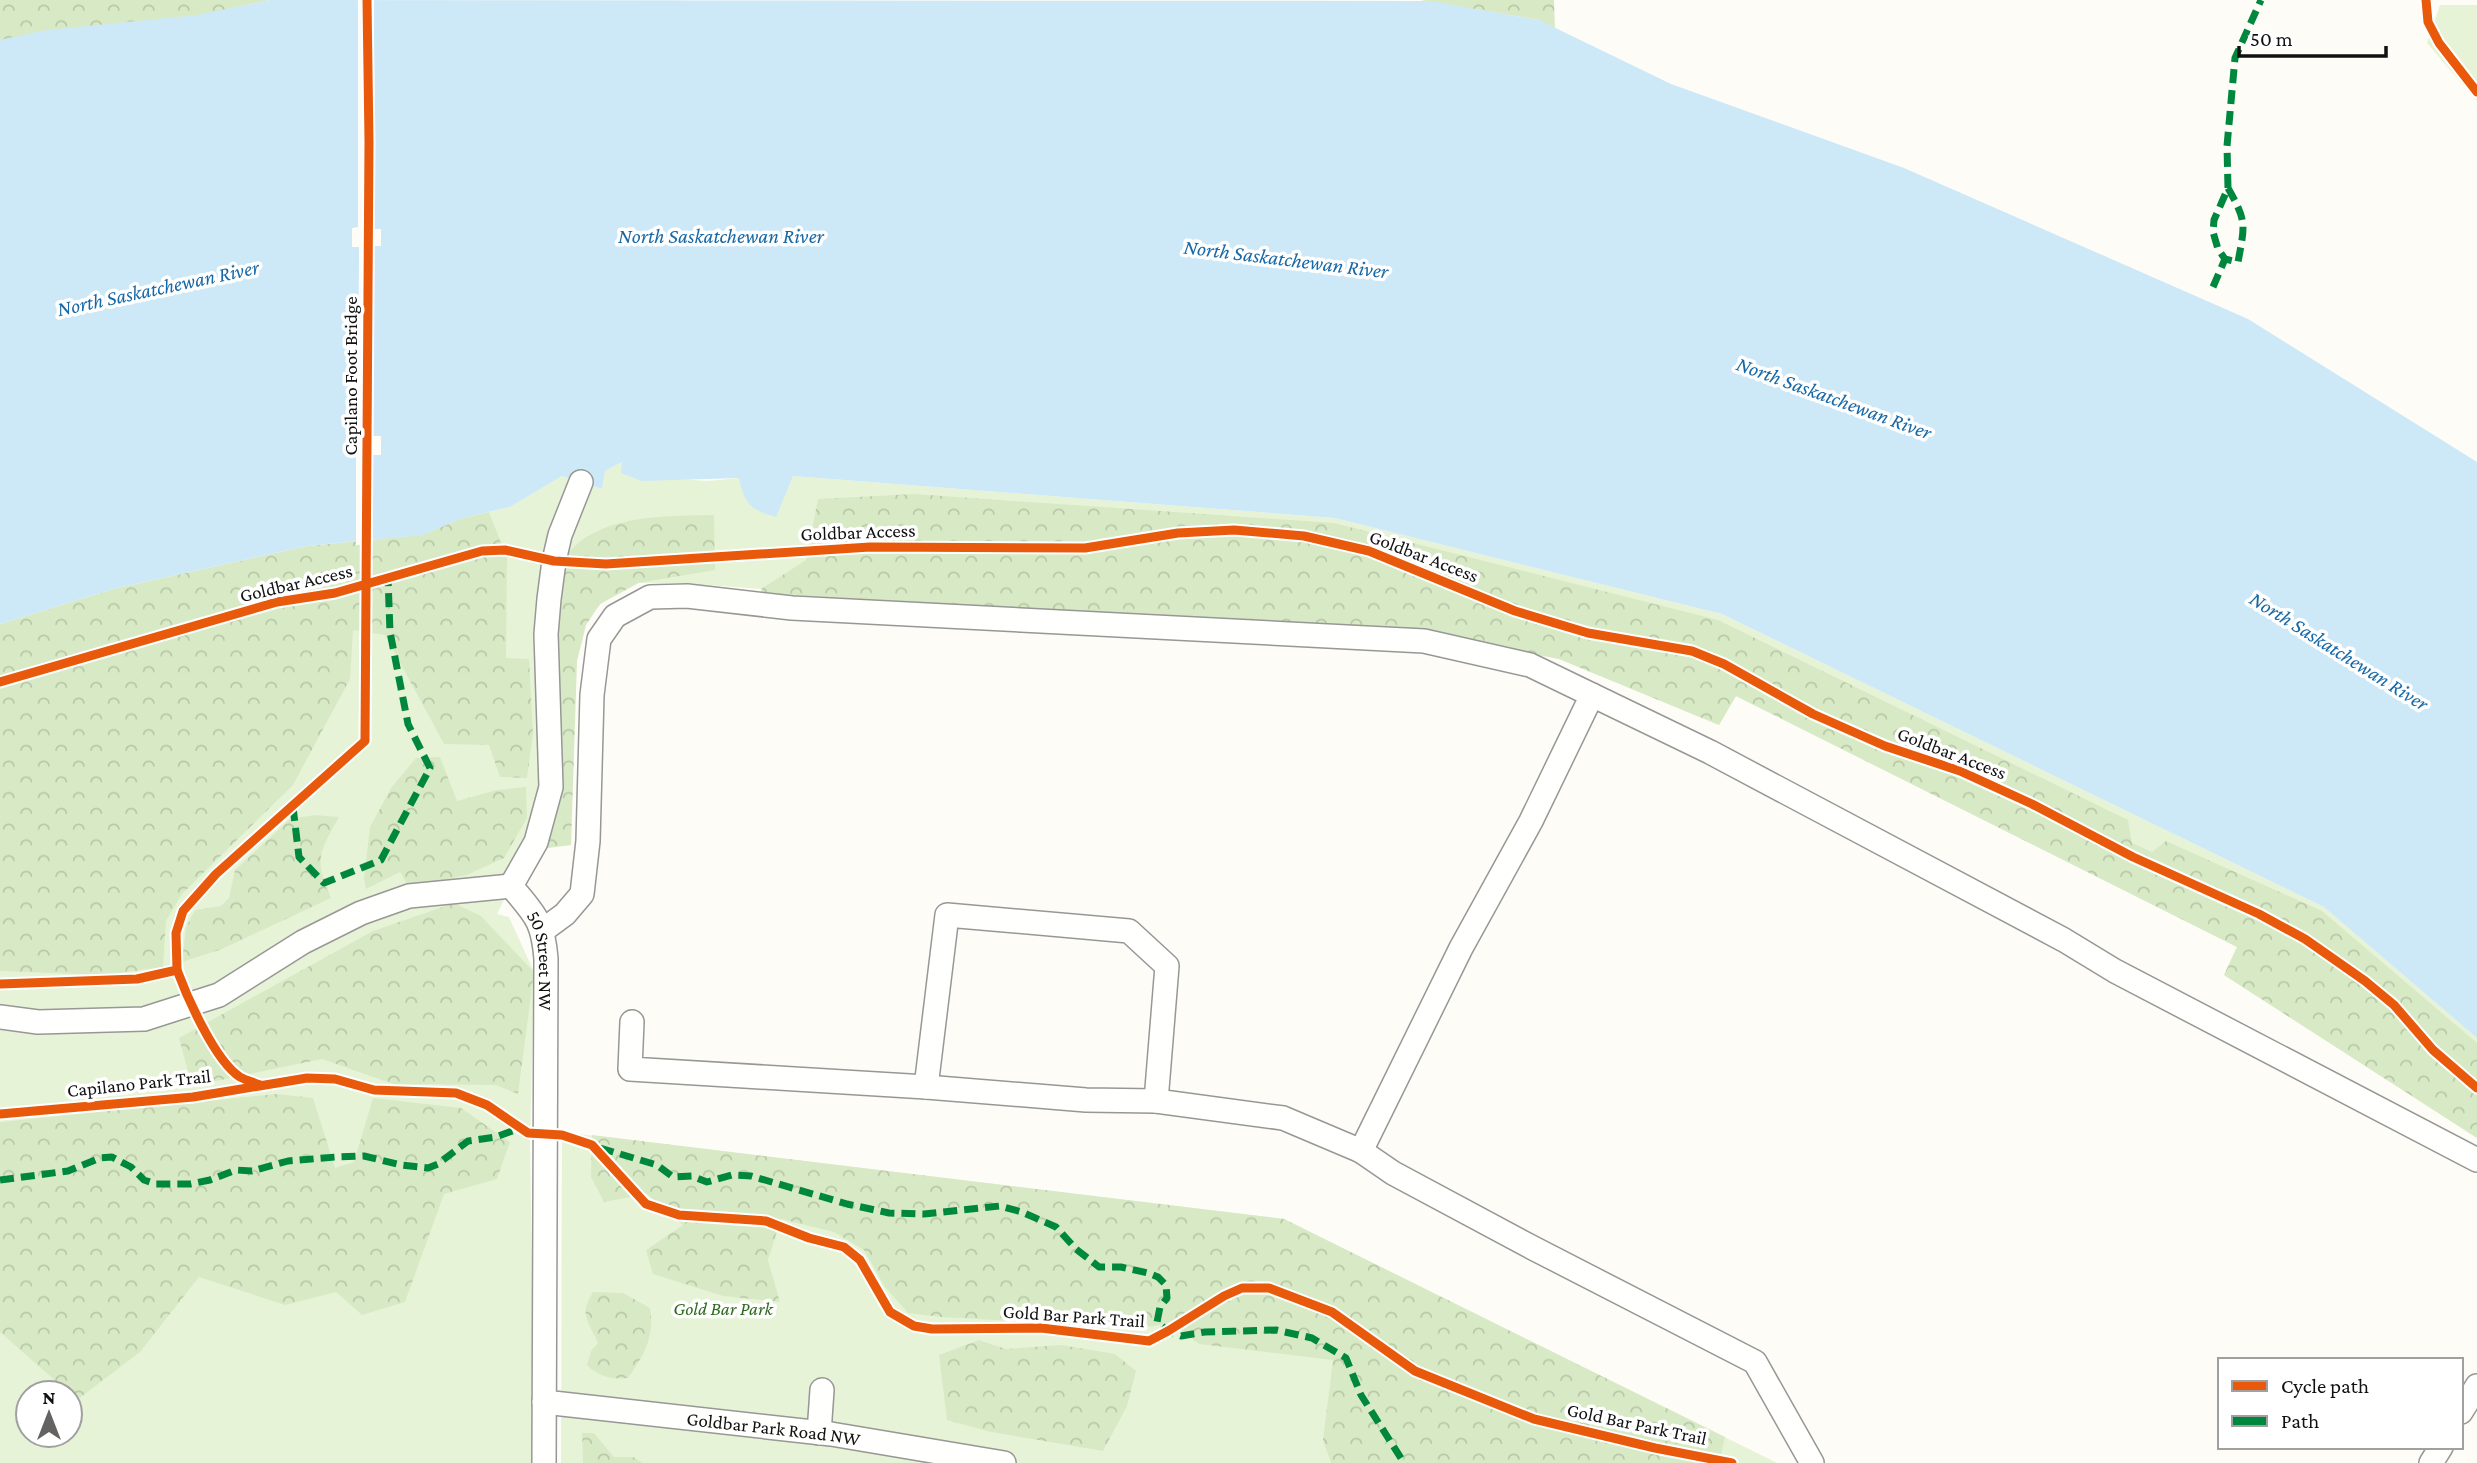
<svg xmlns="http://www.w3.org/2000/svg" width="2477" height="1463" font-family="'Crimson Pro',serif">
	<defs>
		<pattern id="forest-crowns" width="20" height="18" patternUnits="userSpaceOnUse" patternTransform="scale(1.75)"><rect width="20" height="18" fill="#d8eac5"/><path d="M2 6a3 3 0 1 1 6 0M12 15a3 3 0 1 1 6 0" fill="none" stroke="#b8c8a8"/></pattern>
	</defs>
	<rect width="100%" height="100%" fill="#fdfcf7"/>
	<g fill="#e7f3d7" fill-rule="evenodd">
		<polygon points="2440,5 2477,5 2477,101 2427,43"/>
		<path d="M622,462L679,479L707,481L739,478L775,517L793,476L1335,518L1722,614L2324,907L2477,1038V1138L2224,975L2237,947L1736,696L1719,725L1559,659L1421,632L762,593L761,589L680,583H639L600,604L563,644L564,814L538,864L511,886L497,914L509,917L534,972L530,1145L535,1463H0V625L380,539L510,507L562,476L602,489L605,471ZM28,1393H70V1435H28Z"/>
		<polygon points="562,1132 1284,1219 1777,1463 561,1463"/>
	</g>
	<g fill="url(#forest-crowns)">
		<polygon points="0,0 270,0 197,16 0,41"/>
		<polygon points="1420,0 1554,0 1555,29 1539,20"/>
		<polygon points="914,494 1334,523 1718,620 2128,820 2132,843 2152,852 2166,841 2322,911 2477,1043 2477,1138 2224,975 2237,947 1736,696 1719,725 1559,659 1421,632 762,593 761,589 806,560 818,499"/>
		<polygon points="489,512 507,558 506,658 529,659 533,734 527,778 500,777 489,745 444,744 385,635 353,630 350,679 293,785 182,894 166,921 163,967 105,975 0,971 0,624 113,589 307,546 422,535 463,518"/>
		<path d="M714,515L715,570L638,583L600,604L586,625L577,661L571,845L540,849L556,576C561,567 566,555 573,548C606,514 669,516 714,515Z"/>
		<polygon points="440,757 457,801 497,790 526,787 527,818 504,858 467,875 409,887 400,872 366,889 364,878 370,827 391,788 416,758"/>
		<path d="M315,815L339,817C319,853 314,860 331,898L222,949L182,962L186,927L195,910L221,906L229,898L235,870L290,819Z"/>
		<polygon points="454,903 481,916 534,972 518,1094 496,1085 393,1084 322,1059 192,1086 179,1038 373,931"/>
		<polygon points="276,1094 313,1098 335,1168 354,1162 373,1098 461,1108 510,1142 497,1179 444,1194 405,1302 362,1315 336,1292 285,1305 199,1277 140,1352 77,1400 0,1332 0,1122"/>
		<polygon points="592,1135 1284,1219 1725,1437 1719,1463 1331,1463 1323,1440 1333,1360 1199,1344 1170,1323 1143,1328 941,1317 908,1313 885,1287 864,1250 834,1232 781,1219 768,1260 780,1302 723,1296 653,1274 646,1250 683,1225 647,1194 604,1202 591,1177"/>
		<path d="M593,1292L623,1293L650,1308C655,1337 644,1355 628,1378C613,1380 597,1376 587,1365L591,1351L598,1343C589,1321 578,1316 593,1292Z"/>
		<polygon points="979,1340 1006,1349 1061,1345 1115,1354 1136,1371 1127,1406 1103,1451 991,1432 947,1420 939,1355"/>
		<polygon points="582,1433 594,1433 614,1457 633,1457 643,1463 583,1463"/>
	</g>
	<path fill="#cde8f7" d="M270,0L1430,1L1539,20L1671,84L1904,168L2248,319L2477,462V1038L2324,907L1722,614L1335,518L793,476L776,517C751,510 744,504 739,478L642,481L621,473L622,462L605,471L602,489L562,476L510,507L463,518L422,535L307,546L113,589L0,624V40L47,30L197,15Z"/>
	<polygon fill="#fdfcf7" points="358,0 374,0 371,229 381,229 381,246 374,246 373,436 381,436 381,455 373,455 373,544 356,545 356,457 350,456 350,435 358,434 359,247 352,247 352,228 358,227"/>
	<g fill="none" stroke-linecap="round" stroke-linejoin="round">
		<defs>
			<g id="minor">
				<polyline points="1592,695 1710,752 2064,940 2115,971 2477,1160"/>
				<path id="s1" d="M511,886C535,915 543,920 546,959L544,1463"/>
				<polyline points="511,886 536,842 551,787 546,634 549,599 554,561 560,535 581,482"/>
				<polyline points="542,931 565,914 582,894 588,841 592,695 599,639 615,616 650,597 687,596 792,608 1424,641 1530,665 1592,695 1531,821 1461,948 1361,1151"/>
				<polyline points="0,1017 38,1022 144,1019 219,995 303,942 361,913 409,896 511,886"/>
				<polyline points="632,1022 630,1069 926,1087 1086,1100 1156,1101 1283,1118 1361,1151 1393,1173 1533,1248 1755,1362 1812,1463"/>
				<polyline points="926,1087 947,915 1129,931 1167,966 1156,1101"/>
				<path id="s2" d="M544,1402L831,1434L1004,1463"/>
				<polyline points="2461,1412 2477,1386"/>
				<polyline points="819,1433 822,1390"/>
				<polyline points="2431,1463 2441,1447"/>
			</g>
		</defs>
		<use href="#minor" stroke="#979795" stroke-width="26"/>
		<use href="#minor" stroke="#fffffe" stroke-width="23"/>
		<g stroke="#00873e" stroke-width="7" stroke-dasharray="14 7" stroke-linecap="butt">
			<path d="M2228,188C2247,222 2245,224 2238,262L2225,259L2218,249L2213,232L2214,220L2228,188L2227,146L2235,58L2261,0"/>
			<polyline points="2213,287 2225,259"/>
			<polyline points="293,807 299,857 324,883 381,860 430,768 408,724 390,632 388,578"/>
			<polyline points="600,1148 657,1165 673,1177 692,1176 707,1182 732,1175 751,1176 847,1204 889,1213 924,1214 1000,1206 1022,1212 1056,1227 1076,1249 1099,1267 1121,1267 1148,1273 1158,1277 1166,1285 1167,1298 1160,1307 1157,1322 1168,1331 1181,1336 1205,1332 1276,1330 1312,1338 1346,1358 1361,1395 1404,1463"/>
			<polyline points="0,1180 68,1171 100,1158 112,1157 131,1167 144,1180 156,1184 190,1184 210,1180 236,1170 252,1171 288,1161 336,1157 364,1156 401,1165 428,1168 438,1164 468,1141 496,1137 520,1128"/>
		</g>
		<defs>
			<g id="cycleway">
				<polyline points="2426,0 2428,22 2439,43 2477,92"/>
				<polyline points="0,682 277,602 335,593 482,551 505,550 554,561 606,564 870,547 1085,548 1178,533 1234,530 1304,536 1369,551 1515,611 1588,633 1692,651 1724,664 1813,714 1885,746 1960,771 2032,804 2133,857 2259,914 2305,939 2365,981 2394,1005 2433,1050 2477,1088"/>
				<path d="M177,970C187,997 215,1061 240,1077C245,1080 253,1082 260,1085"/>
				<polyline points="0,984 137,979 177,970 176,933 183,911 216,874 365,741 369,142 367,0"/>
				<polyline points="0,1114 193,1097 307,1078 335,1079 374,1090 456,1093 487,1105 528,1133 562,1135 592,1145 646,1204 679,1215 766,1221 809,1238 844,1247 860,1260 890,1312 914,1326 932,1329 1041,1328 1149,1341 1168,1331 1224,1296 1242,1288 1269,1288 1332,1312 1415,1371 1534,1419 1655,1448 1732,1463"/>
			</g>
		</defs>
		<use href="#cycleway" stroke="#fff" stroke-width="13"/>
		<use href="#cycleway" stroke="#e8590c" stroke-width="9"/>
	</g>
	<g text-anchor="middle" dominant-baseline="central" stroke-width="7" stroke-linejoin="round" paint-order="stroke">
		<g font-size="19" fill="#111" stroke="#fff">
			<text transform="translate(350 376) rotate(-90)">Capilano Foot Bridge</text>
			<text transform="translate(858 532) rotate(-2)">Goldbar Access</text>
			<text transform="translate(1424 556) rotate(21)">Goldbar Access</text>
			<text transform="translate(296 583) rotate(-13)">Goldbar Access</text>
			<text transform="translate(1952 753) rotate(21)">Goldbar Access</text>
			<text stroke="none"><textPath href="#s1" startOffset="84">50 Street NW</textPath></text>
			<text transform="translate(139 1083) rotate(-6)">Capilano Park Trail</text>
			<text transform="translate(1074 1316) rotate(4)">Gold Bar Park Trail</text>
			<text transform="translate(1637 1424) rotate(12)">Gold Bar Park Trail</text>
			<text stroke="none"><textPath href="#s2" startOffset="231">Goldbar Park Road NW</textPath></text>
		</g>
		<g font-size="19" font-style="italic" fill="#2f6b1f" stroke="#fff">
			<text x="723" y="1308">Gold Bar Park</text>
		</g>
		<g font-size="21" font-style="italic" fill="#1768a6" stroke="#fff">
			<text x="721" y="236">North Saskatchewan River</text>
			<text transform="translate(1286 259) rotate(7)">North Saskatchewan River</text>
			<text transform="translate(158 288) rotate(-12)">North Saskatchewan River</text>
			<text transform="translate(1834 398) rotate(20)">North Saskatchewan River</text>
			<text transform="translate(2339 651) rotate(32)">North Saskatchewan River</text>
		</g>
	</g>
	<rect x="2218" y="1358" width="245" height="91" fill="#ffffff" stroke="#a0a0a0" stroke-width="2"/>
	<rect x="2232" y="1381" width="35" height="10" fill="#e8590c" stroke="#a0a0a0" stroke-width="2"/>
	<text x="2281" y="1393" font-size="21" fill="#111111">Cycle path</text>
	<rect x="2232" y="1416" width="35" height="10" fill="#00873e" stroke="#a0a0a0" stroke-width="2"/>
	<text x="2281" y="1428" font-size="21" fill="#111111">Path</text>
	<g transform="translate(49 1414)"><circle r="33" fill="#ffffff" stroke="#a0a0a0" stroke-width="2"/>
	<path d="M0-5L12 26L0 18L-12 26Z" fill="#646362"/>
	<text y="-10" font-size="19" font-weight="bold" text-anchor="middle" fill="#111111">N</text>
	</g>
	<path d="M2239 46v10h147v-10" fill="none" stroke="#111111" stroke-width="3.5"/>
	<text x="2250" y="46" font-size="21" fill="#111111" stroke="#ffffff" stroke-width="5" paint-order="stroke">50 m</text>
</svg>
